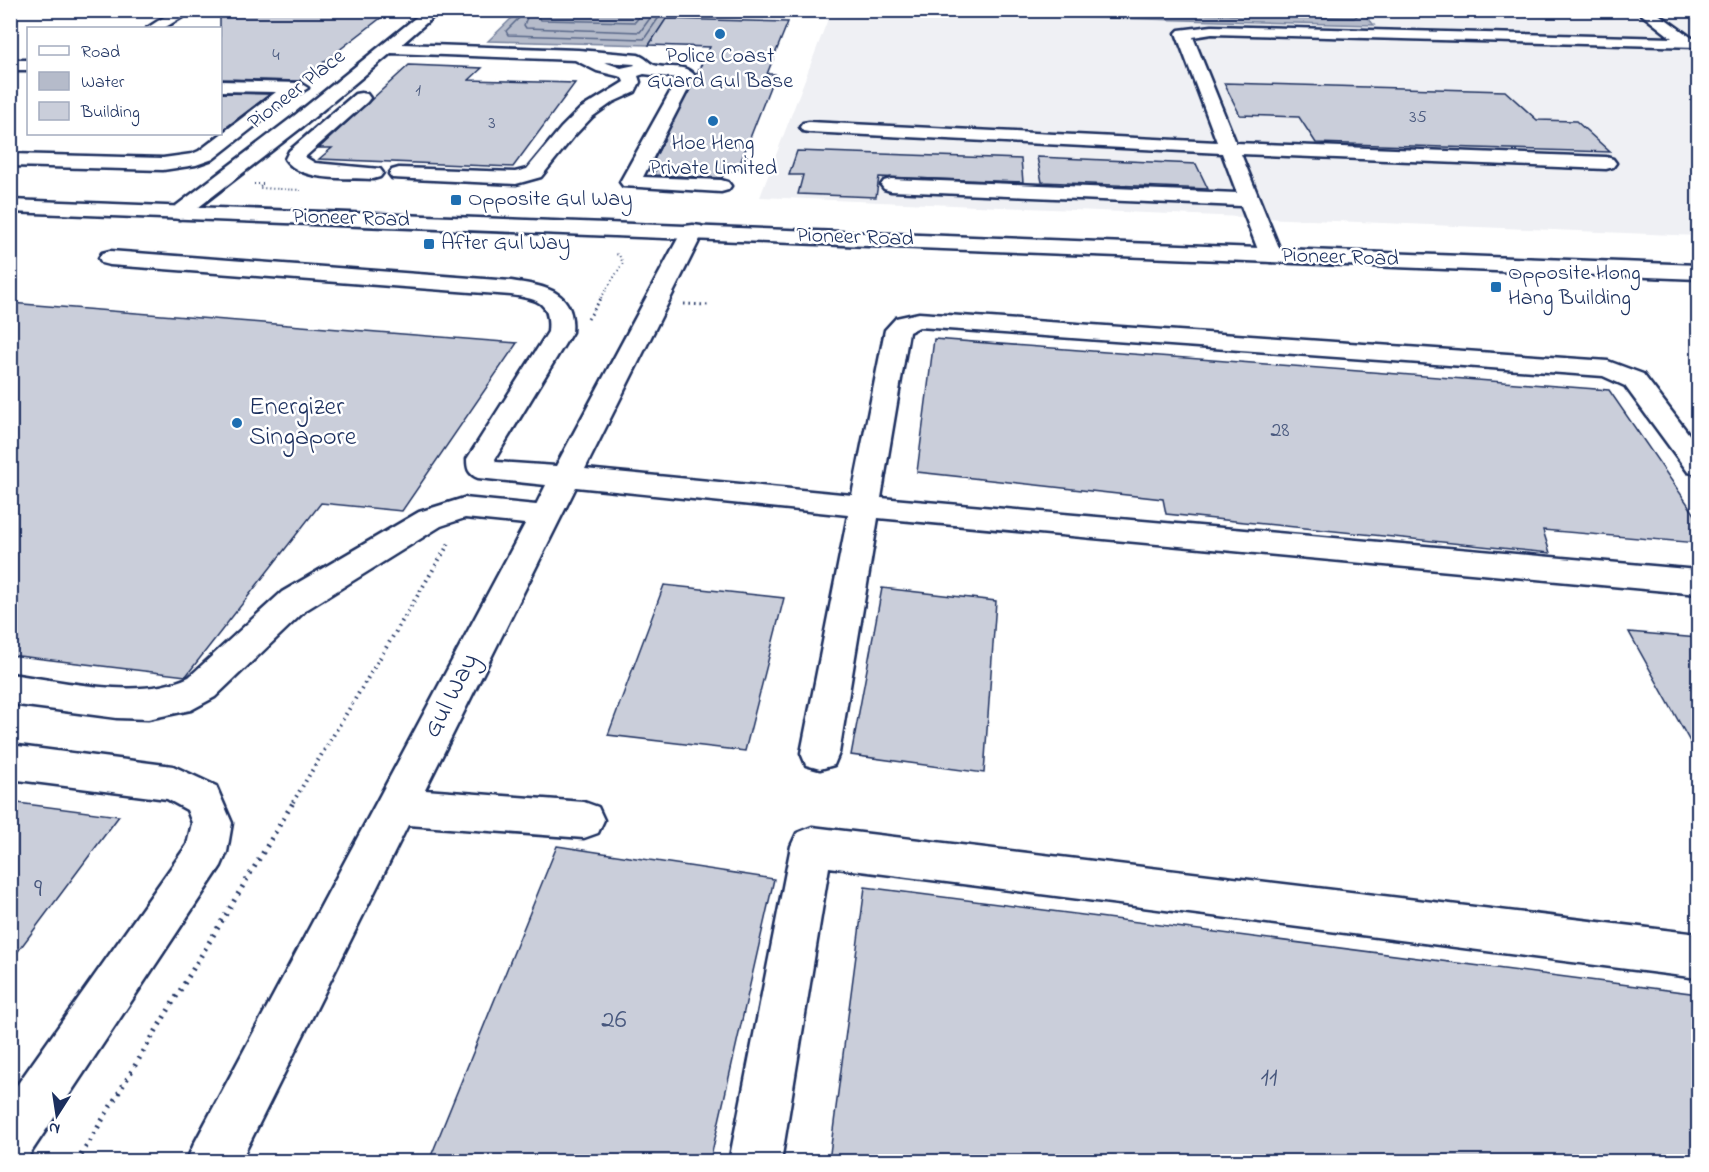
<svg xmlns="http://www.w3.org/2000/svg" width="1709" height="1172" font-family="'Indie Flower',sans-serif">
	<rect width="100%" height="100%" fill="#fff"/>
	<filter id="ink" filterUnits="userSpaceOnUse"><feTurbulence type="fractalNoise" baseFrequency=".0167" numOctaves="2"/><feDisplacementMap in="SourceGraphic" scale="12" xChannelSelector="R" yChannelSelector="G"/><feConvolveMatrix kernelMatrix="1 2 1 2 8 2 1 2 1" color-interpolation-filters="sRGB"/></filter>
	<g filter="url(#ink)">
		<polygon fill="#eff0f4" points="831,11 1373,25 1361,11 1698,11 1698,236 760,197"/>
		<g fill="#b5bbca" stroke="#77839f" stroke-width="1.5">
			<polygon points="519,11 671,12 649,45 488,41"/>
			<polygon points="1361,11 1374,25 833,11 1361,10"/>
		</g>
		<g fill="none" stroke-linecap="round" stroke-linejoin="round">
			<g stroke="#596789" stroke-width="1.5">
				<polyline points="522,10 521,16 506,31 508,35 644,39 664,10"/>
				<polyline points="530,10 524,25 526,28 640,32 656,10"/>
				<polyline points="539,10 538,17 541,20 635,22 645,10"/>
				<polyline points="1057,10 1354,18 1357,16 1357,10"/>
			</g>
		</g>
		<g fill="#caceda" stroke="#1b2f5e" stroke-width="1.5">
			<polygon points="220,10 391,10 299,81 220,79"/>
			<polygon points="666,19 788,22 767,74 775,74 737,171 725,171 722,178 653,175 657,168 650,168 710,47 649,45"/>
			<polygon points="409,65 482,68 469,80 575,83 513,167 319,159 332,148 319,148"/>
			<polygon points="1224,83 1505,91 1537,120 1576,121 1610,152 1316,143 1299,117 1240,115"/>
			<polygon points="220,93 270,94 220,132"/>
			<polygon points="797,151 1021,159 1023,182 879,177 876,197 798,194 803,175 789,175"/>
			<polygon points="1037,157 1196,164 1208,189 1042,182"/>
			<polygon points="10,303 517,343 402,511 321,503 186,676 10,655"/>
			<polygon points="934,339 1609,390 1698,519 1698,543 1543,530 1550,553 1166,514 1163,499 917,472"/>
			<polygon points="664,585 784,598 745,751 608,735"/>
			<polygon points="882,588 996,601 984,773 851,755"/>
			<polygon points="1629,632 1698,638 1698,756"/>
			<polygon points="10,802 119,816 10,962"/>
			<polygon points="557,846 774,879 710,1161 429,1161"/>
			<polygon points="865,887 1698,994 1698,1161 829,1161"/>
		</g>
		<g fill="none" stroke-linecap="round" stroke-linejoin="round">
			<defs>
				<g id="minor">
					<polygon points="175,10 194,10 164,28 147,28"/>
					<path d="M425,10H441L402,44L578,50L638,55C645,57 649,63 654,65C668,70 684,62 695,76L643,177L721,180L728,182L731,186L728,190L721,192L623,186L620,182L678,78L644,74L638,76L640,82L635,92L613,102L592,117L574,136L541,177L516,184L392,178L389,174L392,170L399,168L515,172L527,169L561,128L580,109L624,82L622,77L597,71L575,60L391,53L306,124L186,217L179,219L172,217L169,213L172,209L294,116ZM604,62L634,64L635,65L621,68Z"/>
					<polygon points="1636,10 1653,10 1692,38 1698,39 1698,47 1212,34 1193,37 1236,143 1606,157 1613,159 1616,163 1613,167 1606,169 1241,154 1282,255 1279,260 1271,262 1263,260 1260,255 1241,206 891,191 884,189 881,185 884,181 891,179 1237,193 1222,153 809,132 803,131 800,127 803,123 809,122 1217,142 1176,33 1179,30 1212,26 1672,38"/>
					<rect x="10" y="60" width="18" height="10"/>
					<polygon points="220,81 300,83 308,88 300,93 288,93 291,96 288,100 213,159 196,165 163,170 10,166 10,154 163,158 192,154 199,151 276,92 220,91"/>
					<path d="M361,93L367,94L370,98L367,102L305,157L315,163L380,169L383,173L380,177L373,179C347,177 302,183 285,159L289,151L355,94Z"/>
					<path d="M693,225L701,226L704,231L585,469L852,495L885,330L896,318L919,313L1608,361L1643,374L1698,446V474L1688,472L1625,386L1603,376L919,327L909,332L881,498L1698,570V594L878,518L839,753L834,765L820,769L806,765L801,753L848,515L576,487L425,790L584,802L598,807L604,820L598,833L584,838L408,825L240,1162H186L194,1144L525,524L465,518L441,526L306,610L215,697L191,710L148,719L117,718L10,704V674C65,681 139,701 189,677L282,592L419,512L464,498L536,505L546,485L478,478C468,474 467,468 467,459L548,332C551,302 538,299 511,295L110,265L102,263L99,258L102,253L110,251L511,281C544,286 576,290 572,332L495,459L496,462L556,466L682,231L685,226Z"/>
					<polygon points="10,745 173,766 216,786 232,823 227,852 221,866 28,1157 10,1162 10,1095 187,845 192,823 187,810 167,799 10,779"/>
					<polygon points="812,827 1698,934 1698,978 829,867 781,1162 729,1162 791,846 797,833"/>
				</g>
				<polygon id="major" points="10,200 1698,265 1698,279 10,212"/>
			</defs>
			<use href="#minor" stroke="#1b2f5e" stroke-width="5"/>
			<use href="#major" stroke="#1b2f5e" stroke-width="5"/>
			<g stroke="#1b2f5e" stroke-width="2" stroke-dasharray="1 3" stroke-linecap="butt">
				<polyline points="254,184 263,184 259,188 301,190"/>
				<polyline points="601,298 623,263 619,255 615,254"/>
			</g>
			<g stroke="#1b2f5e" stroke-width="3" stroke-dasharray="1.5 4" stroke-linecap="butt">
				<polyline points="684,304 710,305"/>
				<polyline points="588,319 602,297"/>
			</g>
			<polyline stroke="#1b2f5e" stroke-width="4" stroke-dasharray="1.5 4.5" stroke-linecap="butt" points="293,802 451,540"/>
			<polyline stroke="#1b2f5e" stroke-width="5" stroke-dasharray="2 6" stroke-linecap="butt" points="77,1162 294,801"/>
			<use href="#minor" fill="#fff" fill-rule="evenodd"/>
			<use href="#major" fill="#fff" fill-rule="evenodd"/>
		</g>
	</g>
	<g fill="#1f6fb2" stroke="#fff" stroke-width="2">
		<circle cx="720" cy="34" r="6"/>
		<circle cx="713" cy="121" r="6"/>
		<rect x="450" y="194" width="12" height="12" rx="3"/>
		<rect x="423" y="238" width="12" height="12" rx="3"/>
		<rect x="1490" y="281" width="12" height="12" rx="3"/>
		<circle cx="237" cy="423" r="6"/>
	</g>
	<g text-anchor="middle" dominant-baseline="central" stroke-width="5" stroke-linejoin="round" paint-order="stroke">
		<g font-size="18" fill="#47577d">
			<text x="276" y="56">4</text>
			<text x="418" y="91">1</text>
			<text x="1418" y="118">35</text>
			<text x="492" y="124">3</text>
		</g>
		<g font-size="22" fill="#1b2f5e" stroke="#fff" text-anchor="start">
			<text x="720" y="57" text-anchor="middle">Police Coast<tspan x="720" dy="25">Guard Gul Base</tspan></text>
			<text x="713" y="144" text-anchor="middle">Hoe Heng<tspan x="713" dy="25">Private Limited</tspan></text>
			<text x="468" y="200">Opposite Gul Way</text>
			<text x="441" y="244">After Gul Way</text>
			<text x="1508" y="274">Opposite Hong<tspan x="1508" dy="25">Hang Building</tspan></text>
		</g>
		<g font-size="22" fill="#1b2f5e" stroke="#fff">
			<text transform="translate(297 90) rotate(-38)">Pioneer Place</text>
			<text transform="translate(351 219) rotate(2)">Pioneer Road</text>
			<text transform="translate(855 238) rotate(2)">Pioneer Road</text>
			<text transform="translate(1340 258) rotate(2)">Pioneer Road</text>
		</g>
		<g font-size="22" fill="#47577d">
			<text x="1280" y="431">28</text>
		</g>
		<g font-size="26" fill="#1b2f5e" stroke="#fff" text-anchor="start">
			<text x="249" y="408">Energizer<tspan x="249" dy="30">Singapore</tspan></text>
		</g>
		<g font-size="26" fill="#1b2f5e" stroke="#fff">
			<text transform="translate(452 696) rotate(-63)">Gul Way</text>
		</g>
		<g font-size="27" fill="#47577d">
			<text x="38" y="889">9</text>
			<text x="614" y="1020">26</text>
			<text x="1269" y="1078">11</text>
		</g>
	</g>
	<rect width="1709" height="1172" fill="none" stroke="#fff" stroke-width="36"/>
	<rect x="18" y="18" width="1673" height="1136" fill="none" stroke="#1b2f5e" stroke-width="2" filter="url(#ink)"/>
	<rect x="27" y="27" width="195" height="108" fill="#ffffff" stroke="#a4acbf" stroke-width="1.5"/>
	<rect x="39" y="46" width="30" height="9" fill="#ffffff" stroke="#a4acbf" stroke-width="1.5"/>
	<text x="81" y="57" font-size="18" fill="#1b2f5e">Road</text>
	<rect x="39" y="72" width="30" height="18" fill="#b5bbca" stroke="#a4acbf" stroke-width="1.5"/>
	<text x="81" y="87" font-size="18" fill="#1b2f5e">Water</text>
	<rect x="39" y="102" width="30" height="18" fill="#caceda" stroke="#a4acbf" stroke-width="1.5"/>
	<text x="81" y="117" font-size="18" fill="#1b2f5e">Building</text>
	<g transform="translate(57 1115) rotate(192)" stroke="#ffffff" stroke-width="4.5" paint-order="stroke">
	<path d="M0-4.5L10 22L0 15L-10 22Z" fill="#1b2f5e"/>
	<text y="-9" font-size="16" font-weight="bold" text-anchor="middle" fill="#1b2f5e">N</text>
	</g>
</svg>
